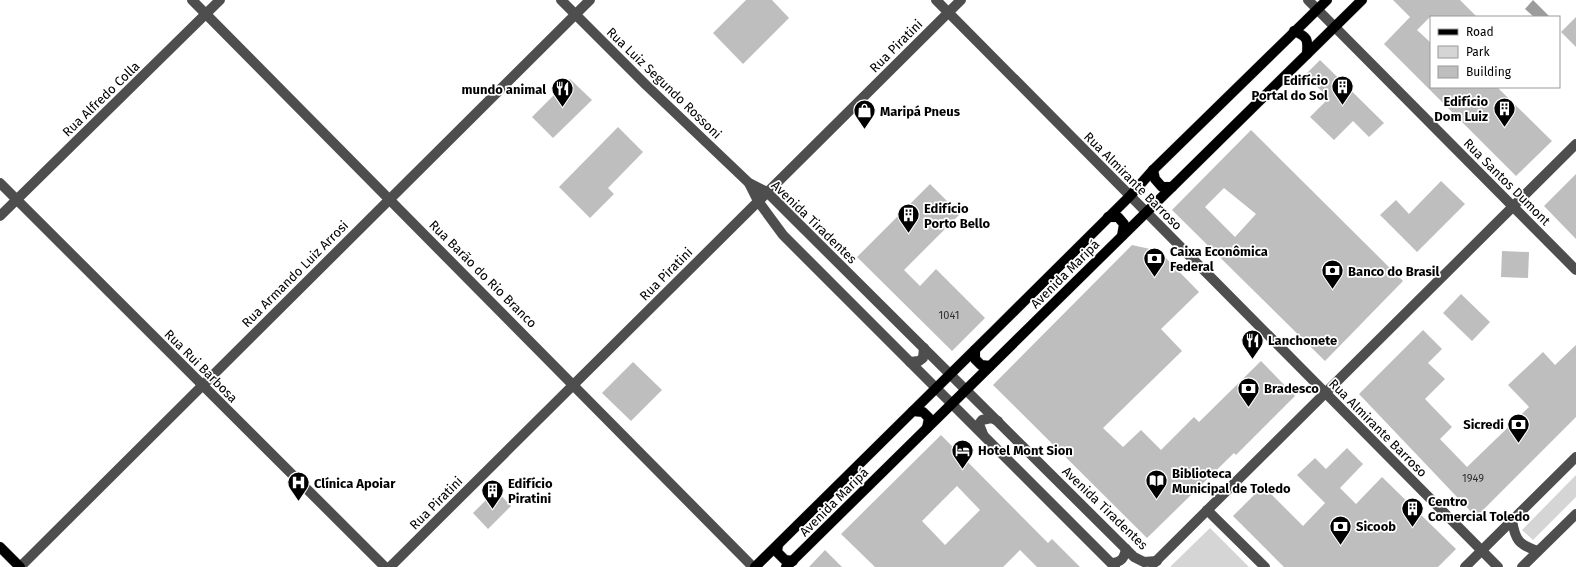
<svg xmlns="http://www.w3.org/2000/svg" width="1576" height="567" font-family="'Fira Sans',sans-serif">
	<rect width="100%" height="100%" fill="#fff"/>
	<g fill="#d5d5d5">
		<polygon points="1576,475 1576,497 1533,540 1522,530"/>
		<polygon points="1210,528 1249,567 1170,567"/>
	</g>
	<polygon fill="#9c9c9c" points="1533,0 1550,17 1534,17 1525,9"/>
	<g fill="#bebebe" fill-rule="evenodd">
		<polygon points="746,0 772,0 789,18 743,64 713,33"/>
		<polygon points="1393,0 1460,0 1477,17 1430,17 1417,30 1431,43 1431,87 1497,87 1552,141 1516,176 1384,44 1410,17"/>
		<polygon points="1576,17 1576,47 1561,32"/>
		<polygon points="1320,60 1384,123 1369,137 1353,121 1334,140 1310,117 1329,98 1305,75"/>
		<polygon points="570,79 592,100 553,138 532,117"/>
		<polygon points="618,127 643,152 608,188 614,194 590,218 559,187"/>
		<path d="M1251,130L1403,281L1325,361L1172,210ZM1224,188L1256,214L1235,237L1205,207Z"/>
		<polygon points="1576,174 1576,239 1544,206"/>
		<polygon points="1441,181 1465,204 1417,252 1380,215 1396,200 1409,214"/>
		<polygon points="930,184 960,214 904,270 920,286 936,269 985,318 952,351 857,257"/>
		<polygon points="1132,245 1159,251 1199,292 1161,329 1182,351 1103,428 1123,447 1141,430 1161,450 1194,417 1199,422 1261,361 1295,396 1236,455 1234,453 1147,538 993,385"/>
		<polygon points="1502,251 1529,252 1528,278 1501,277"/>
		<polygon points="1461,294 1490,322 1472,341 1443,313"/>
		<polygon points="1423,330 1442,349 1428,363 1445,379 1425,399 1452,427 1440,439 1467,467 1529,407 1508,385 1543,352 1555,365 1576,345 1576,417 1476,517 1359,394"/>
		<polygon points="633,362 662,390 631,421 602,393"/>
		<path d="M941,435L1048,543L1052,539L1080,567H1037L1020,550L1003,567H875L841,534ZM957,486L980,510L945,545L922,521Z"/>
		<polygon points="1347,448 1363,464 1340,488 1356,504 1382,477 1456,549 1438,567 1284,567 1233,516 1263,486 1303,526 1325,503 1297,475 1315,458 1326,469"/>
		<polygon points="496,490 511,506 488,529 473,513"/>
		<polygon points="825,550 842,567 809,567"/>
	</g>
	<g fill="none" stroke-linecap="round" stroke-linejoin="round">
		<defs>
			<g id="major">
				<path d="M1294,31C1308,37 1308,39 1307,54"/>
				<polyline points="1153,170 1155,179 1162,187 1172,187"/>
				<polyline points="1108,217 1118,217 1124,224 1122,236"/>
				<polyline points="975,350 975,359 981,365 990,366"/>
				<polyline points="913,411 923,412 929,418 927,428"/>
				<polyline points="778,545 777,552 785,560 793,561"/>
				<polyline points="0,547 20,567"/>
				<polyline points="755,567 999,326 1130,196 1153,170 1327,0"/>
				<polyline points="786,567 1362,0"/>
			</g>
		</defs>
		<use href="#major" stroke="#dbdbdb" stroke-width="11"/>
		<g stroke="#4e4e4e" stroke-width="10">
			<polyline points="192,0 753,567"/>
			<polyline points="561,0 646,85 749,183 767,192 796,221 1134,557 1144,562 1157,561"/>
			<polyline points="936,0 1498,567"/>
			<polyline points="1308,0 1576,270"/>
			<polyline points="0,183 385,567"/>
			<polyline points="749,183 758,201 783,235 1115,567"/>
			<polyline points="0,216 220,0"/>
			<polyline points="910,362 919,361 923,358 924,348"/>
			<polyline points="983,434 979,424 982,420 991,418 998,421"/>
			<polyline points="1207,510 1265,567"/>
			<path d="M1512,520C1515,540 1519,545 1538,551"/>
			<path d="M1112,563C1122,562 1124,558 1126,549"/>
			<polyline points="1153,564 1576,144"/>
			<polyline points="20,567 590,0"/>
			<polyline points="390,567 961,0"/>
			<polyline points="1465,567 1576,457"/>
			<polyline points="1522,567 1576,514"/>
		</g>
		<use href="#major" stroke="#000" stroke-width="10"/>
	</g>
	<defs>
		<symbol id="building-pin" viewBox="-11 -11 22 30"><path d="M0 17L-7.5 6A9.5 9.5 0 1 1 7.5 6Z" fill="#000" stroke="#fff"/><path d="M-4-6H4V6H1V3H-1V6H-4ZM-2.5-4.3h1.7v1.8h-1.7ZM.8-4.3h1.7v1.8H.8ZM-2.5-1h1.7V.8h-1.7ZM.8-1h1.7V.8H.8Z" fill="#fff"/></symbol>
		<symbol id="restaurant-pin" viewBox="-11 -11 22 30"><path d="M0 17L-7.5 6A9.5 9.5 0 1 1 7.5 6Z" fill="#000" stroke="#fff"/><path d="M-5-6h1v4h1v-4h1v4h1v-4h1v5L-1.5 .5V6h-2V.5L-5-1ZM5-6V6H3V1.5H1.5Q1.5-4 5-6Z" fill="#fff"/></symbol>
		<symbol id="shop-pin" viewBox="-11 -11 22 30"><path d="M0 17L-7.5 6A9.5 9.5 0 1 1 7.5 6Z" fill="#000" stroke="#fff"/><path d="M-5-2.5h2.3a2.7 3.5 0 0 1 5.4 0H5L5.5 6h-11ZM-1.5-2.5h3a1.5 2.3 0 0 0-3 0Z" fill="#fff"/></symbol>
		<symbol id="bank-pin" viewBox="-11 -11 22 30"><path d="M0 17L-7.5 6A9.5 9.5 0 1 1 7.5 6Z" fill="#000" stroke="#fff"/><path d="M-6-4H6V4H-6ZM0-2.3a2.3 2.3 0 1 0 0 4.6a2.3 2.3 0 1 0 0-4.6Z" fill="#fff"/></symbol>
		<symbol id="hotel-pin" viewBox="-11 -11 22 30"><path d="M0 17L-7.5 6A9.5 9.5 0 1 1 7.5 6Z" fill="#000" stroke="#fff"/><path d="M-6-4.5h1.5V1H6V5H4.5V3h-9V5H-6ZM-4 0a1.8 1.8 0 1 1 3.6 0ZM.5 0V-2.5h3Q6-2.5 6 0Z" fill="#fff"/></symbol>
		<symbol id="library-pin" viewBox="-11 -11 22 30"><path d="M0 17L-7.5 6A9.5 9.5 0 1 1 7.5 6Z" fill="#000" stroke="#fff"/><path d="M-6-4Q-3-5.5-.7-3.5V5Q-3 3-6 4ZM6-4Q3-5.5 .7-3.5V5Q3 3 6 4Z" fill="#fff"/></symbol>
		<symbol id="hospital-pin" viewBox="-11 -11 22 30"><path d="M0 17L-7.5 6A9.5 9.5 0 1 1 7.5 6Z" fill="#000" stroke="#fff"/><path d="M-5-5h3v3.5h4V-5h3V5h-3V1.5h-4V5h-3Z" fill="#fff"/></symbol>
	</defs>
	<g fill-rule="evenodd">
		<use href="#building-pin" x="1330" y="74" width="25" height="34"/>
		<use href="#restaurant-pin" x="550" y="76" width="25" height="34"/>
		<use href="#building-pin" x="1492" y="96" width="25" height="34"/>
		<use href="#shop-pin" x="852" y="98" width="25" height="34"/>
		<use href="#building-pin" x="896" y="202" width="25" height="34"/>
		<use href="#bank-pin" x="1142" y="246" width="25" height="34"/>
		<use href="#bank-pin" x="1320" y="258" width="25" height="34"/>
		<use href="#restaurant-pin" x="1240" y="328" width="25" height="34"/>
		<use href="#bank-pin" x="1236" y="376" width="25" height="34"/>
		<use href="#bank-pin" x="1506" y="412" width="25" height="34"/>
		<use href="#hotel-pin" x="950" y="438" width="25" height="34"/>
		<use href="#library-pin" x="1144" y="468" width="25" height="34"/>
		<use href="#hospital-pin" x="286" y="470" width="25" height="34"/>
		<use href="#building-pin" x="480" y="478" width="25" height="34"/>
		<use href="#building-pin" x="1400" y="496" width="25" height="34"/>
		<use href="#bank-pin" x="1328" y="514" width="25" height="34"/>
	</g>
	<g text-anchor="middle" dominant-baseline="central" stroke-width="3.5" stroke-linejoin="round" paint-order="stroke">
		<g font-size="11" fill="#303030">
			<text x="949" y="315">1041</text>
			<text x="1473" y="478">1949</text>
		</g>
		<g font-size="13" fill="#000" stroke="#fff">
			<text transform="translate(896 46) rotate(-45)">Rua Piratini</text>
			<text transform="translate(664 83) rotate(44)">Rua Luiz Segundo Rossoni</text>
			<text transform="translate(101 99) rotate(-44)">Rua Alfredo Colla</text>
			<text transform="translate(1133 181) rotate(45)">Rua Almirante Barroso</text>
			<text transform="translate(1507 182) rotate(45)">Rua Santos Dumont</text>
			<text transform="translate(814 222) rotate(44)">Avenida Tiradentes</text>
			<text transform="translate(295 274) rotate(-45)">Rua Armando Luiz Arrosi</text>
			<text transform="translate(483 274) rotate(45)">Rua Barão do Rio Branco</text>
			<text transform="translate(666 274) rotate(-45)">Rua Piratini</text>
			<text transform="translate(1065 274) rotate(-45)">Avenida Maripá</text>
			<text transform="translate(201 366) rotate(45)">Rua Rui Barbosa</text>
			<text transform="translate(1378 428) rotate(45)">Rua Almirante Barroso</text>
			<text transform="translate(834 502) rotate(-45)">Avenida Maripá</text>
			<text transform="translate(436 503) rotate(-45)">Rua Piratini</text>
			<text transform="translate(1105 508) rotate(44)">Avenida Tiradentes</text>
		</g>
		<g font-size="13" font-weight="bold" fill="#000" stroke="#fff" text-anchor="start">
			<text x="1328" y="80" text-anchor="end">Edifício<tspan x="1328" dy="15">Portal do Sol</tspan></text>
			<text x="546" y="89" text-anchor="end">mundo animal</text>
			<text x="1488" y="101" text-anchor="end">Edifício<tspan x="1488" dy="15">Dom Luiz</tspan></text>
			<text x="880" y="111">Maripá Pneus</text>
			<text x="924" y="208">Edifício<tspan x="924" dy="15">Porto Bello</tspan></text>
			<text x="1170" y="251">Caixa Econômica<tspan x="1170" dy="15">Federal</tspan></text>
			<text x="1348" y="271">Banco do Brasil</text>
			<text x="1268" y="340">Lanchonete</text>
			<text x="1264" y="388">Bradesco</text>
			<text x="1504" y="424" text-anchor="end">Sicredi</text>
			<text x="978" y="450">Hotel Mont Sion</text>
			<text x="1172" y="473">Biblioteca<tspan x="1172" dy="15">Municipal de Toledo</tspan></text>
			<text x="314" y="483">Clínica Apoiar</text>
			<text x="508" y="483">Edifício<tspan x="508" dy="15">Piratini</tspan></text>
			<text x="1428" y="501">Centro<tspan x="1428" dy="15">Comercial Toledo</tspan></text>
			<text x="1356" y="526">Sicoob</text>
		</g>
	</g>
	<rect x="1430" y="16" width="130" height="72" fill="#ffffff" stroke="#999999"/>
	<rect x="1438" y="29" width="20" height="6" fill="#000000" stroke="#999999"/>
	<text x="1466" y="36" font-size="12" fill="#000000">Road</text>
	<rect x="1438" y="46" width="20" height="12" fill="#d5d5d5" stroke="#999999"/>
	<text x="1466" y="56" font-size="12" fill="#000000">Park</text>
	<rect x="1438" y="66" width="20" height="12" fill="#bebebe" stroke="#999999"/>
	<text x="1466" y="76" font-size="12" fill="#000000">Building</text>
</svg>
